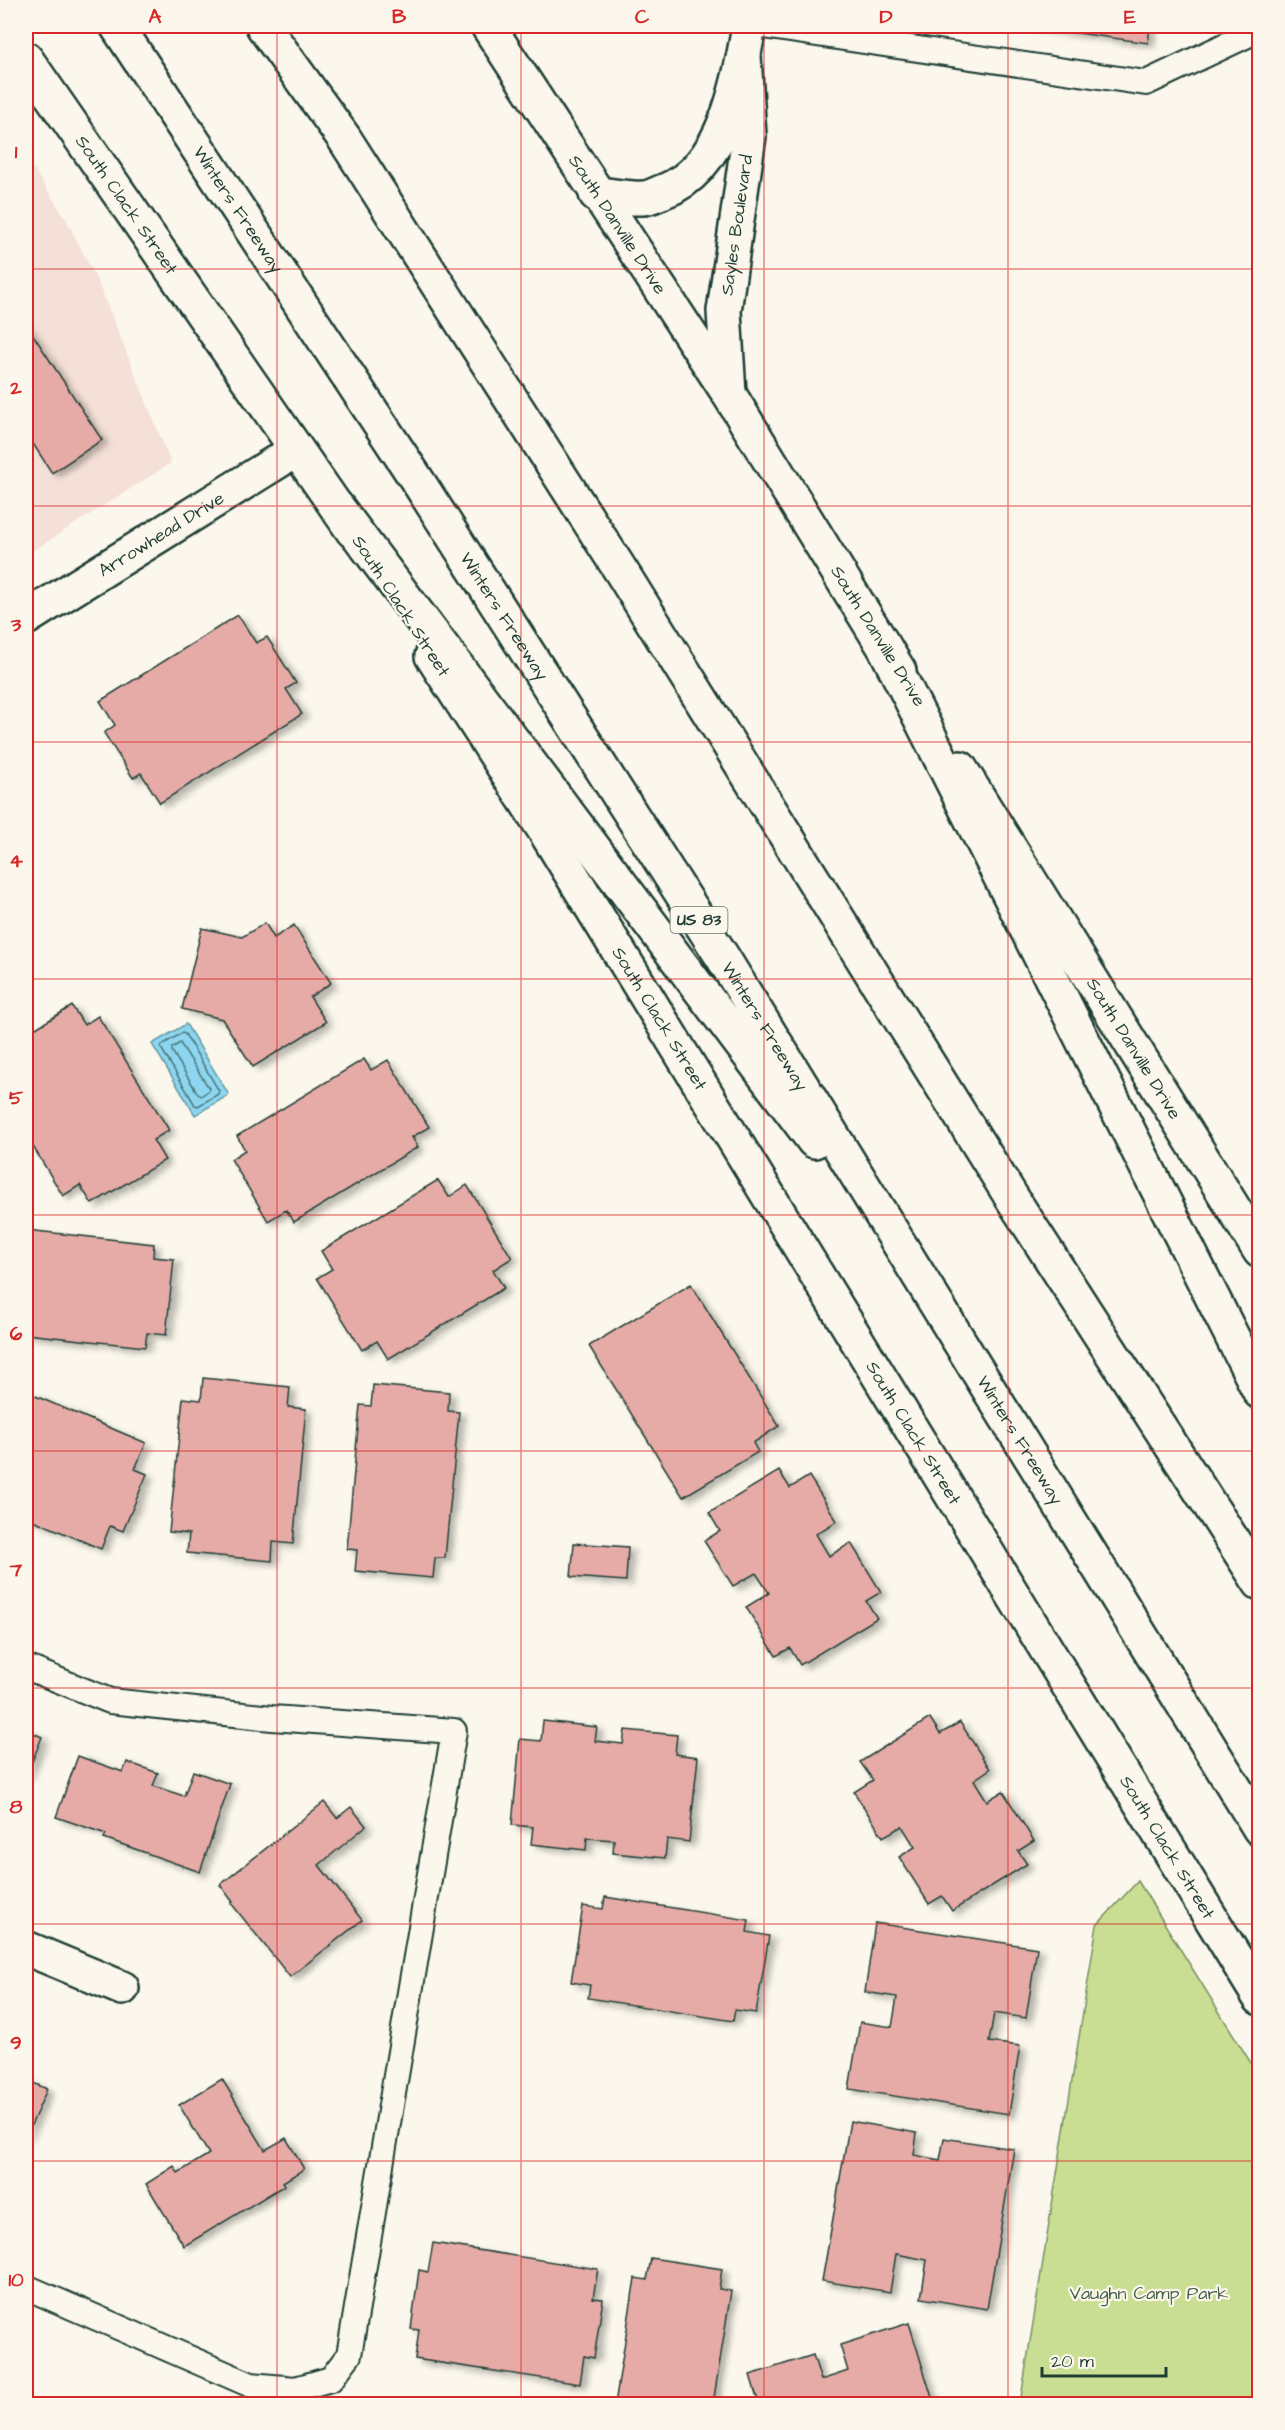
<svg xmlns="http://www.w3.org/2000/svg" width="1285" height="2430" font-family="'Architects Daughter',sans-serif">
	<defs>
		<filter id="shadow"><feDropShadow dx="6" dy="4" stdDeviation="3" flood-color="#0004"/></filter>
	</defs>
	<rect width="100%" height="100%" fill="#fbf7ec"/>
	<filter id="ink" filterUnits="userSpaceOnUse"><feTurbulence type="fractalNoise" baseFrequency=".0167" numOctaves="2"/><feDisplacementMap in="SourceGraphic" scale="12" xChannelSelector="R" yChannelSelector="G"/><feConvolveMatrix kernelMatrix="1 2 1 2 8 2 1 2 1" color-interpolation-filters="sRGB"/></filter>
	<g filter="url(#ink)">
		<polygon fill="#f5e0d7" points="26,157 66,219 98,282 171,463 26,555"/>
		<polygon fill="#cade93" stroke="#748e64" stroke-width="1.5" points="1138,1881 1259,2076 1259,2404 1020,2404 1097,1925"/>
		<polygon fill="#8ed6ef" stroke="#6299a4" stroke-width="1.5" points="186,1024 229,1095 195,1115 152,1044"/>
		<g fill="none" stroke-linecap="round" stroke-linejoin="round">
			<g stroke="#4b7a7f" stroke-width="1.5">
				<polygon points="182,1033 185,1034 219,1091 218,1094 198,1106 195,1105 161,1048 162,1045"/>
				<polygon points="180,1043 209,1088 208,1091 201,1096 198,1094 172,1051 172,1048"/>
			</g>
		</g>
		<g fill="#e6aba6" stroke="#1f3d34" stroke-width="1.5" filter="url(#shadow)">
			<polygon points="1028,26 1150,26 1148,43"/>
			<polygon points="26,324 102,440 52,473 26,433"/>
			<polygon points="238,615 256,643 267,637 296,683 286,689 302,714 160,803 141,773 133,778 104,733 115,725 100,701"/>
			<polygon points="265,923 274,938 294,925 331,983 310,997 326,1022 253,1067 222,1019 182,1009 202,928 242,937"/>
			<polygon points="72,1006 84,1025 98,1016 169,1130 153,1140 165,1160 92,1204 80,1185 63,1196 26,1135 26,1034"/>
			<polygon points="364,1059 371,1070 388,1060 429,1127 412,1137 418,1147 294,1222 286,1210 268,1221 231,1159 245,1150 237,1136"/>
			<polygon points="438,1180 449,1197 467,1185 512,1258 493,1270 504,1288 388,1359 377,1341 362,1350 317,1278 332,1269 321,1251"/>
			<polygon points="26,1230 154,1244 153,1257 174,1259 166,1335 147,1333 145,1347 26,1334"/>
			<polygon points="691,1284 779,1426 753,1443 758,1452 683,1497 589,1346"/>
			<polygon points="203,1378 290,1387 288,1407 306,1409 293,1544 273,1542 272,1561 187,1553 189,1534 169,1532 183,1398 201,1400"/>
			<polygon points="373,1385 449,1392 448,1411 459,1412 445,1558 435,1558 433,1578 355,1571 357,1550 347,1549 360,1405 371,1406"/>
			<polygon points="26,1392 146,1443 135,1469 147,1474 123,1531 110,1526 101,1549 26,1517"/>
			<polygon points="779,1471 790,1488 809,1476 837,1521 816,1534 829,1556 851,1543 881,1592 866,1601 877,1618 800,1665 790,1648 776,1656 746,1607 769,1593 756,1573 733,1586 704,1541 720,1531 709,1513"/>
			<polygon points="574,1543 628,1547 626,1581 571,1577"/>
			<polygon points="930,1718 940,1734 960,1722 990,1769 974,1780 987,1801 1003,1791 1034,1841 1018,1851 1027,1864 952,1911 942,1896 929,1904 899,1857 915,1847 902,1826 883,1837 854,1792 873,1780 860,1762"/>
			<polygon points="543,1721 597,1727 595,1741 623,1744 625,1730 677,1735 675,1754 698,1757 689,1842 667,1839 665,1858 613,1853 614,1840 587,1838 586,1850 531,1844 533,1827 512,1825 520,1739 541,1741"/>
			<polygon points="26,1730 42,1737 26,1777"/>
			<polygon points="78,1756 123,1772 127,1762 158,1773 153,1786 184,1796 193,1771 230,1784 200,1872 104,1838 106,1834 56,1817"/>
			<polygon points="324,1802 337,1818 351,1807 366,1826 319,1865 362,1920 290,1977 231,1903 233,1902 220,1885"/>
			<polygon points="605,1897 749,1920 747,1932 769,1936 756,2013 735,2010 733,2021 588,1998 590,1985 571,1982 583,1906 603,1909"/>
			<polygon points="875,1923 1037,1948 1026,2018 994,2013 989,2042 1020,2046 1009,2114 849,2089 860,2022 892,2027 897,1997 865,1992"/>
			<polygon points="222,2079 265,2150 286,2138 304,2169 283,2182 285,2185 184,2246 146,2184 174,2166 178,2173 209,2154 179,2105"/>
			<polygon points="26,2080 47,2089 26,2137"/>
			<polygon points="850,2121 917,2133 914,2155 940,2160 944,2138 1014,2149 987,2309 921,2298 927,2260 896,2254 890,2292 822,2281"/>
			<polygon points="433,2243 598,2269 593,2298 603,2299 594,2358 584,2356 580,2384 415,2359 419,2330 411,2329 419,2270 428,2272"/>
			<polygon points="651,2258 722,2269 719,2289 731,2291 713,2404 615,2404 635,2278 647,2280"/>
			<polygon points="909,2323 934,2404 759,2404 750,2375 813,2355 821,2380 848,2371 840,2345"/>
		</g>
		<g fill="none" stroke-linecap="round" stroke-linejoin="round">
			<defs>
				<g id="service">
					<polyline points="763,26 1146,83 1260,29"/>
					<polyline points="26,1667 110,1701 272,1718 454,1731 349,2355 331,2379 295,2389 251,2385 26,2287"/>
				</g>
				<g id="minor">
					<path d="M596,194C611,195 628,199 643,198C650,198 658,193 664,191C724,169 740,81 749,26"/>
					<path id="s1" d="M729,394L724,311L749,136L744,56"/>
					<path id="s2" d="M26,618L296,450"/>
					<polyline points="26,1948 122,1988"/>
				</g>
				<g id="secondary">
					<path id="s3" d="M488,26L729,394L899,671"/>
					<path id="s4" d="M26,59L353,531"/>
					<path id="s5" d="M432,656L545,831L1260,1998"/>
					<path id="s6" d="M960,768L1260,1251"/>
				</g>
				<g id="motorway">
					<path id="s7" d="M117,26L421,486L723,958L1260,1829"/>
					<polyline points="263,26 344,138 621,571 1012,1198 1260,1583"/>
					<polyline points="337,507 814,1141"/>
					<polyline points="884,646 1260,1392"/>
				</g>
			</defs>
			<use href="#service" stroke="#1f3d34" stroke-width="28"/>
			<use href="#minor" stroke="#1f3d34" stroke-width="38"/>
			<use href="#secondary" stroke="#1f3d34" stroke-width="38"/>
			<use href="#motorway" stroke="#1f3d34" stroke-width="38"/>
			<use href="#service" stroke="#fbf7ec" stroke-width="24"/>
			<use href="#minor" stroke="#fbf7ec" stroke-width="33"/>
			<use href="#secondary" stroke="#fbf7ec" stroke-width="33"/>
			<use href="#motorway" stroke="#fbf7ec" stroke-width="33"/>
		</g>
	</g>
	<path fill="none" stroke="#d62828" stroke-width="1.5" stroke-opacity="0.55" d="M277,26V2404M521,26V2404M764,26V2404M1008,26V2404M26,269H1260M26,506H1260M26,742H1260M26,979H1260M26,1215H1260M26,1451H1260M26,1688H1260M26,1924H1260M26,2161H1260"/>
	<g text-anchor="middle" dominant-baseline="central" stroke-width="4.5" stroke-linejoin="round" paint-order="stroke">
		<rect fill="#fbf7ec" stroke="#61756b" stroke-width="1.5" x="670.5" y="907" width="57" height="26" rx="4.5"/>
		<g font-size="16" font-weight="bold" fill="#1f3d34">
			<text x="699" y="920">US 83</text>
		</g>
		<g font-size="18" fill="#1f3d34" stroke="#fbf7ec">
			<text stroke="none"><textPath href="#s4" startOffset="177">South Clack Street</textPath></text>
			<text stroke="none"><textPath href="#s7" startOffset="220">Winters Freeway</textPath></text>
			<text stroke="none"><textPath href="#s3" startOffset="237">South Danville Drive</textPath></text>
			<text stroke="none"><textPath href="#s1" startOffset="170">Sayles Boulevard</textPath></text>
			<text stroke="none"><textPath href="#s2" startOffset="159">Arrowhead Drive</textPath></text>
			<text transform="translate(401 606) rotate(57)">South Clack Street</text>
			<text stroke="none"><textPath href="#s7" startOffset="706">Winters Freeway</textPath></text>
			<text transform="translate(878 636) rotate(58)">South Danville Drive</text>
			<text stroke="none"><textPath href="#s5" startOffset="428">South Clack Street</textPath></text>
			<text stroke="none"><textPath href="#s7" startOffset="1192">Winters Freeway</textPath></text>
			<text stroke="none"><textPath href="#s6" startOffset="330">South Danville Drive</textPath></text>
			<text stroke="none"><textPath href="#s5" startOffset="914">South Clack Street</textPath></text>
			<text stroke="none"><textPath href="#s7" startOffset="1678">Winters Freeway</textPath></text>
			<text stroke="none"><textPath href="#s5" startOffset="1400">South Clack Street</textPath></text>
		</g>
		<g font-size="18" fill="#415d47" stroke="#fbf7ec">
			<text x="1149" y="2293">Vaughn Camp Park</text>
		</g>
	</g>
	<rect width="1285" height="2430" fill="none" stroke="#fbf7ec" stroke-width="66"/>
	<path d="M1042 2367v9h124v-9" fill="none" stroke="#1f3d34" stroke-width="3"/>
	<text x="1051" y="2367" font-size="18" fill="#1f3d34" stroke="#fbf7ec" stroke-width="4.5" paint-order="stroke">20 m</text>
	<rect x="33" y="33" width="1219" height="2364" fill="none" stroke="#d62828" stroke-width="2"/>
	<g font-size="20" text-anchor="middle" font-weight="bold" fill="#d62828">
		<text x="155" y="23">A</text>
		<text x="399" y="23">B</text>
		<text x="642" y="23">C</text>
		<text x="886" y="23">D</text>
		<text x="1130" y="23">E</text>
		<text x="16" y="158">1</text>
		<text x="16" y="394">2</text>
		<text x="16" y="631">3</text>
		<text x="16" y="867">4</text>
		<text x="16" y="1104">5</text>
		<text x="16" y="1340">6</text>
		<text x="16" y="1576">7</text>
		<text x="16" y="1813">8</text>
		<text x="16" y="2049">9</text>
		<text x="16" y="2286">10</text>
	</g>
</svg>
